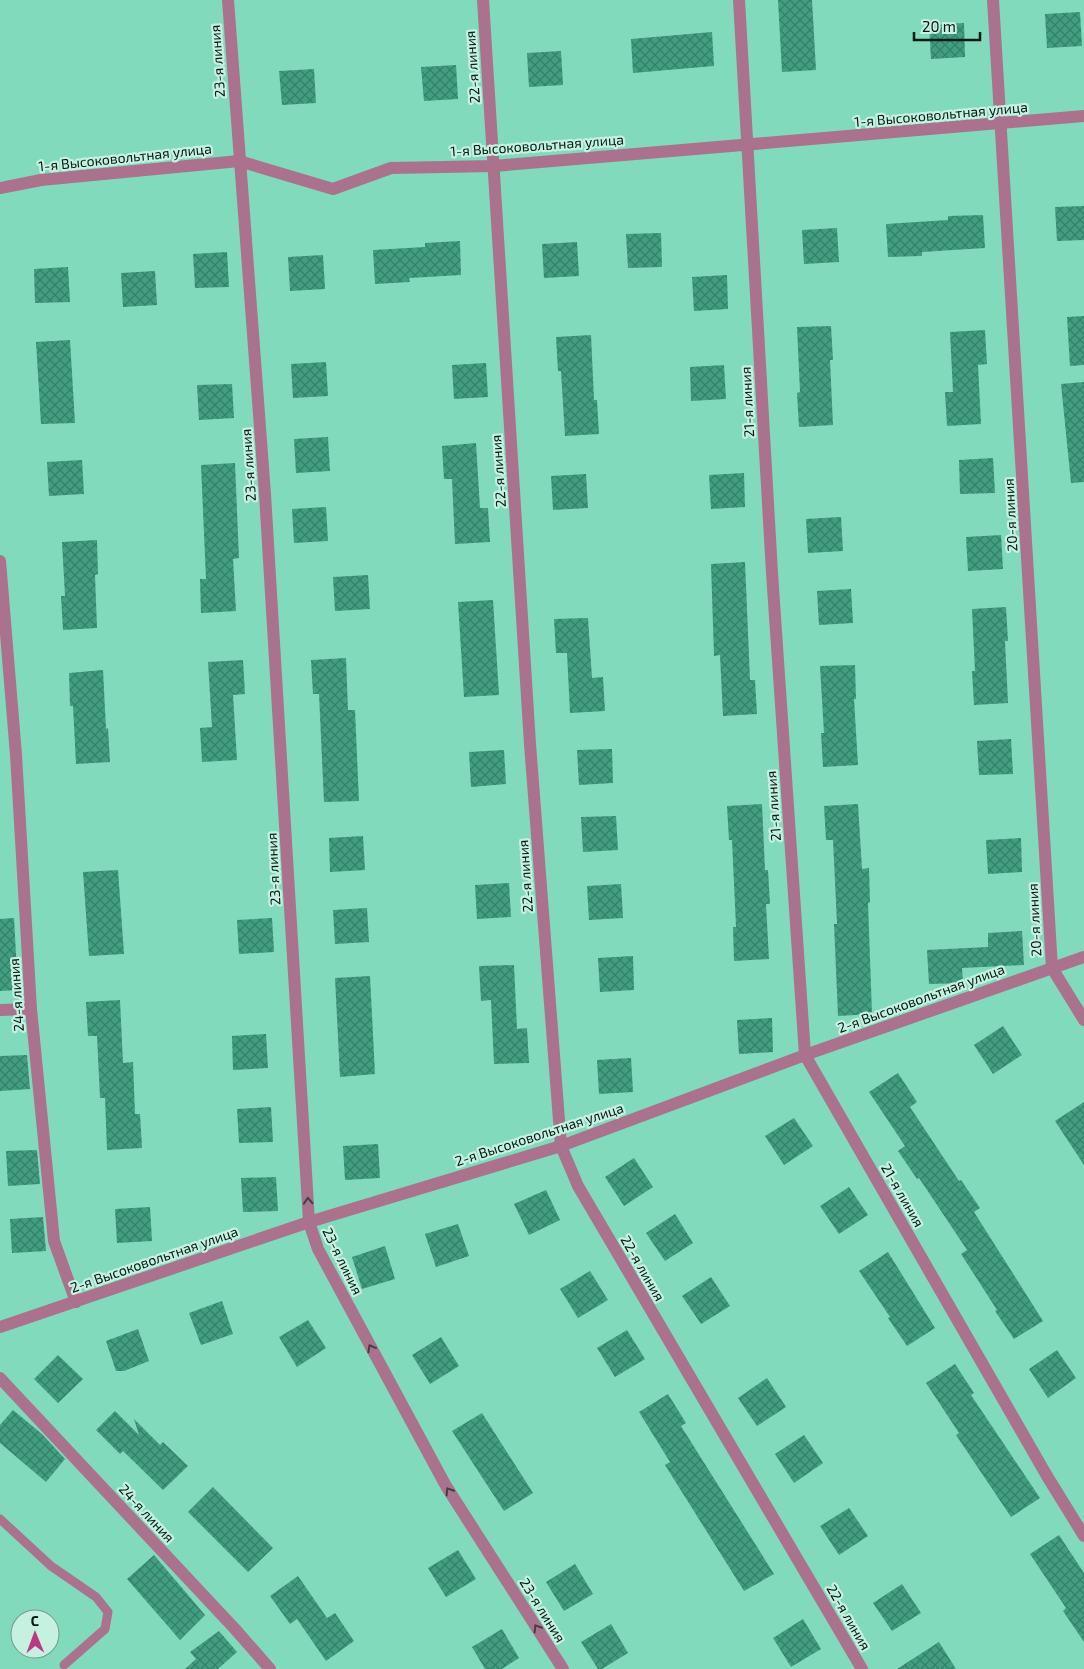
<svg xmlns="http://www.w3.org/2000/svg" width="1084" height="1669" font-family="'Exo 2',sans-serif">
	<defs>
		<pattern id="building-cross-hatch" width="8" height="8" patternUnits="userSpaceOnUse" patternTransform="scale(1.25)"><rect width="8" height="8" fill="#429e81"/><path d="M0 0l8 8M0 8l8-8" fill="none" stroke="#358068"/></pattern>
	</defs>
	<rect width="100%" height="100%" fill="#80dabb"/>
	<g fill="url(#building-cross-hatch)">
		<polygon points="778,0 812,0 816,70 782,72"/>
		<polygon points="1080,12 1082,46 1047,48 1045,14"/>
		<polygon points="964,23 965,57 931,59 929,25"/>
		<polygon points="712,32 714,66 633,73 631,39"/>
		<polygon points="561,51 563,85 529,87 527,53"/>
		<polygon points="456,65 458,99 424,101 421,67"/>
		<polygon points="314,69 316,103 282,105 279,71"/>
		<polygon points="1084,206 1084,240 1057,241 1055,207"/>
		<polygon points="983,215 985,248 922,252 922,256 888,257 886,224 948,220 948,216"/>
		<polygon points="837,228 839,262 804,264 802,230"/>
		<polygon points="661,233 662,267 628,268 626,234"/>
		<polygon points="460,241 461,275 409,278 410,282 375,284 373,250 425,247 425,243"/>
		<polygon points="577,242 579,276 544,278 542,244"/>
		<polygon points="227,252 229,287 195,288 193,254"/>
		<polygon points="323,255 325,289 290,291 288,257"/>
		<polygon points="68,267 70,302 35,303 34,269"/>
		<polygon points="155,271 157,305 123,307 121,273"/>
		<polygon points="727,275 728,309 694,311 692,277"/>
		<polygon points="1084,316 1084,365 1070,366 1067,317"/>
		<polygon points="831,326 833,360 830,360 833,425 799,427 797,393 800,392 797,327"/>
		<polygon points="985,330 987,364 978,365 981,424 947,426 945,392 953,392 950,332"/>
		<polygon points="591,335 594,400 597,400 599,434 565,436 561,371 558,371 556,337"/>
		<polygon points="70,340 75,423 41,424 36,342"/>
		<polygon points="326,362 328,396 293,398 291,364"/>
		<polygon points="486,363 488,397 454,399 452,365"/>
		<polygon points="724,365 726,399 691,401 690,367"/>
		<polygon points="1084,382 1084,482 1071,483 1061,384"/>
		<polygon points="232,384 234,418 199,420 197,385"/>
		<polygon points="328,437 330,471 296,473 294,439"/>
		<polygon points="476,443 480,508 488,508 490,542 455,544 452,479 444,479 442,446"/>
		<polygon points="993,458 995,493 960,494 959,460"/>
		<polygon points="82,460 84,494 49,496 47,462"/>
		<polygon points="235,463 239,558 233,559 236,611 201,613 200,579 206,579 201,465"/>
		<polygon points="744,473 745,507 711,509 709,475"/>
		<polygon points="586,474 588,508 553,510 551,476"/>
		<polygon points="326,507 328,541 294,543 292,509"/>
		<polygon points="841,517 843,551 808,553 806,519"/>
		<polygon points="1001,535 1003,569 968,571 966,537"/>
		<polygon points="97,540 98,574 95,575 97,628 63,630 61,596 65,596 62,542"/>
		<polygon points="745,562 750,680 755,680 757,714 723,716 720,655 714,656 711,564"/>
		<polygon points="368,575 370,609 335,611 333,577"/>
		<polygon points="851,589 853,623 819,625 817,591"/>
		<polygon points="493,600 499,695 464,697 458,602"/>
		<polygon points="1006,607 1008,641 1005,641 1008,703 974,705 972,671 975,671 972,609"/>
		<polygon points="588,618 592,678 603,677 605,711 570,713 567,653 556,653 554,619"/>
		<polygon points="346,658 348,710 355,710 359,801 324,802 319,694 313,694 311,660"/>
		<polygon points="243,660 245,694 233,695 237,760 202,762 200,728 212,727 208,662"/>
		<polygon points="855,665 856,699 854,699 858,765 823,767 821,733 824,733 820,666"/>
		<polygon points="103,670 106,729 108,728 110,762 76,764 73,706 70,706 69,673"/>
		<polygon points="1011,739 1013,774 979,775 977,741"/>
		<polygon points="612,749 613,783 579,785 577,750"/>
		<polygon points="504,750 506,784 471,787 469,752"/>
		<polygon points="762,804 765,870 768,870 770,904 766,904 769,959 734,961 733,927 736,927 732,840 729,840 727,806"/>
		<polygon points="858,804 862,869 869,868 870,902 868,903 872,1014 838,1016 834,924 837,924 833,840 826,840 824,806"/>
		<polygon points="616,816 618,850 583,852 581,817"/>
		<polygon points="363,836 365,870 330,872 329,838"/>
		<polygon points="1021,838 1022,872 988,874 986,840"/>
		<polygon points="118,870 124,954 89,956 83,872"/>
		<polygon points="509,883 511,917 477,919 475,885"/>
		<polygon points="621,884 623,918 589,920 587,886"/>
		<polygon points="367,908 369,942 335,944 333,910"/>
		<polygon points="14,918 18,990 0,991 0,919"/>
		<polygon points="272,918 274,952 239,954 237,920"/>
		<polygon points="1022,931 1024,965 962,968 963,983 929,984 927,950 988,947 988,933"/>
		<polygon points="633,956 634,990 600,992 598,958"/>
		<polygon points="514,965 517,1029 527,1028 529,1063 494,1064 491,1000 481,1001 479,966"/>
		<polygon points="370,976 375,1074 340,1077 335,978"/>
		<polygon points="120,1000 123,1063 133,1062 135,1114 140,1114 142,1148 107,1150 105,1098 100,1098 97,1036 88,1036 86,1002"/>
		<polygon points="772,1018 773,1052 739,1054 737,1020"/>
		<polygon points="1003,1026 1022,1055 993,1074 974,1045"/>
		<polygon points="266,1034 268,1068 233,1070 232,1036"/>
		<polygon points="27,1055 30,1089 0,1091 0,1056"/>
		<polygon points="631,1058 633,1092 599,1094 597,1060"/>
		<polygon points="898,1073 917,1102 910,1107 959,1181 961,1180 980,1208 974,1212 1043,1321 1014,1339 995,1311 997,1310 961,1254 967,1250 919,1178 917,1179 898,1151 905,1146 869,1092"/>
		<polygon points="1084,1102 1084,1165 1055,1121"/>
		<polygon points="271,1107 273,1142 239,1143 237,1109"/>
		<polygon points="794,1118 813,1146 784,1165 765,1136"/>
		<polygon points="378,1144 380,1178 345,1180 343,1146"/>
		<polygon points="37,1150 40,1184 8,1186 6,1151"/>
		<polygon points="634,1158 653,1187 624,1206 605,1177"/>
		<polygon points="276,1177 278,1211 243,1212 241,1178"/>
		<polygon points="849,1187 868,1215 839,1234 820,1206"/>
		<polygon points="546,1190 560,1220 529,1235 514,1204"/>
		<polygon points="150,1207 152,1241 117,1243 115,1209"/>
		<polygon points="675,1214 693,1243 665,1261 646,1233"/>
		<polygon points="43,1217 46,1251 12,1253 10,1219"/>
		<polygon points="458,1224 469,1256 436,1267 425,1234"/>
		<polygon points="385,1246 395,1279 362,1289 352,1257"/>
		<polygon points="888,1252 935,1328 907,1346 888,1318 890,1317 859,1271"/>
		<polygon points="590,1271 608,1300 578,1318 560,1289"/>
		<polygon points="711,1277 730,1306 701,1324 682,1296"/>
		<polygon points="222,1301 233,1334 201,1345 189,1313"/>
		<polygon points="308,1320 326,1348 297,1367 279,1337"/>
		<polygon points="138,1329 149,1361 124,1371 116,1371 106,1341"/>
		<polygon points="627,1330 645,1359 615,1377 597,1348"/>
		<polygon points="441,1337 459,1366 430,1384 412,1355"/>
		<polygon points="1057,1350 1076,1378 1048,1398 1029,1369"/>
		<polygon points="58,1355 83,1379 58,1403 34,1379"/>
		<polygon points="955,1364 974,1393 971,1395 1040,1498 1011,1517 956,1435 959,1433 926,1383"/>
		<polygon points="767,1378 786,1407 757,1426 738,1398"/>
		<polygon points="668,1394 686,1423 681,1426 774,1574 744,1591 665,1465 670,1462 639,1412"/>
		<polygon points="13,1410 42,1434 65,1459 46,1482 0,1443 0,1425"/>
		<polygon points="115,1411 139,1435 134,1419 160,1445 163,1442 188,1466 163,1490 123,1451 120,1454 96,1430"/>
		<polygon points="482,1413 533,1493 504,1511 452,1431"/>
		<polygon points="804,1435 823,1463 794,1483 775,1454"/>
		<polygon points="213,1487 273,1548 248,1572 188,1512"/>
		<polygon points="849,1508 868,1536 839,1555 820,1526"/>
		<polygon points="1059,1535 1084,1573 1084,1642 1063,1611 1066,1608 1030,1554"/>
		<polygon points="458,1550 476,1579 446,1597 428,1568"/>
		<polygon points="154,1555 205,1615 180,1640 127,1579"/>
		<polygon points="575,1564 593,1594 564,1611 546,1582"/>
		<polygon points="298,1576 327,1618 335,1613 354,1641 326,1661 297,1619 290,1624 270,1596"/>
		<polygon points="902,1584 921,1613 892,1631 873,1603"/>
		<polygon points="803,1619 821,1649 791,1667 773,1638"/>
		<polygon points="611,1624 628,1653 602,1669 598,1669 581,1642"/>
		<polygon points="502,1629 519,1658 502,1669 485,1669 472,1647"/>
		<polygon points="219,1631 237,1652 218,1669 185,1669 196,1659 190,1652"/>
		<polygon points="939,1642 956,1669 897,1669"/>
	</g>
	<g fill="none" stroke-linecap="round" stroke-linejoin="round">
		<polyline stroke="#aa728d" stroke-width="9" points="0,1519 51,1566 96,1597 108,1612 105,1629 64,1665"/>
		<g stroke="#aa728d" stroke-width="12">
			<polyline points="228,0 265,494 309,1222 318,1249 446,1486 563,1669"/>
			<polyline points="483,0 530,744 561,1146 578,1186 862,1669"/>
			<polyline points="739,0 772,573 805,1055 1047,1476 1084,1536"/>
			<polyline points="993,0 1052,968 1084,1020"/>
			<polyline points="0,188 41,180 239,161 333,189 391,168 494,166 1084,116"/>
			<polyline points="0,561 16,755 31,1009 54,1241 76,1302"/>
			<polyline points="0,1010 31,1009"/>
			<polyline points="0,1327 309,1222 561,1146 805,1055 1084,957"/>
			<polyline points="0,1378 235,1629 270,1669"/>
		</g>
	</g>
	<defs><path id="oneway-chevron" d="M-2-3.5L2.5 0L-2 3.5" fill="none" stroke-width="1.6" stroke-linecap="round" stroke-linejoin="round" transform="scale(1.25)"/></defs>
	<g stroke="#453e44">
		<use href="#oneway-chevron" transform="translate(308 1201) rotate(-93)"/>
		<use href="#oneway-chevron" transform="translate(371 1348) rotate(-119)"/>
		<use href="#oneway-chevron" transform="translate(449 1491) rotate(-122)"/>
		<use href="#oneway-chevron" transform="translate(537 1628) rotate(-122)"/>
	</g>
	<g text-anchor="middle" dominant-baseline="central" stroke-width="4.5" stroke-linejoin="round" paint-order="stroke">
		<g font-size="14" fill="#011c14" stroke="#c6f0e0">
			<text transform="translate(217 61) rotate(-94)">23-я линия</text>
			<text transform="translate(472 67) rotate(-94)">22-я линия</text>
			<text transform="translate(941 114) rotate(-5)">1-я Высоковольтная улица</text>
			<text transform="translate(537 145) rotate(-4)">1-я Высоковольтная улица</text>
			<text transform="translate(125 157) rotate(-6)">1-я Высоковольтная улица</text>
			<text transform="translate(747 402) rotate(-93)">21-я линия</text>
			<text transform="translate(248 465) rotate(-94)">23-я линия</text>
			<text transform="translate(498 471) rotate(-94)">22-я линия</text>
			<text transform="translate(1010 515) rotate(-93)">20-я линия</text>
			<text transform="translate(773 806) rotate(-94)">21-я линия</text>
			<text transform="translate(273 869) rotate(-93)">23-я линия</text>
			<text transform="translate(525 876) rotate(-94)">22-я линия</text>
			<text transform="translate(1034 920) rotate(-93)">20-я линия</text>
			<text transform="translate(16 995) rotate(-94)">24-я линия</text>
			<text transform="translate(921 998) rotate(-20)">2-я Высоковольтная улица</text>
			<text transform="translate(539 1134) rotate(-18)">2-я Высоковольтная улица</text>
			<text transform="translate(903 1195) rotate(60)">21-я линия</text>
			<text transform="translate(154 1259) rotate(-19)">2-я Высоковольтная улица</text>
			<text transform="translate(343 1261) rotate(64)">23-я линия</text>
			<text transform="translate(643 1268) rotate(60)">22-я линия</text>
			<text transform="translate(147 1513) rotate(47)">24-я линия</text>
			<text transform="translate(543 1610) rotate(58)">23-я линия</text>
			<text transform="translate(849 1617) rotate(60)">22-я линия</text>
		</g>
	</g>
	<g transform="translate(35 1634) rotate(359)"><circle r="24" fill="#c6f0e0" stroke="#779b8e"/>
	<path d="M0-4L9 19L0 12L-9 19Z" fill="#bb3983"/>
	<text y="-8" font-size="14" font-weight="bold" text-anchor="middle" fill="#011c14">С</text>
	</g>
	<path d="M914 32v8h66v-8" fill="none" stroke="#011c14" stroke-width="2.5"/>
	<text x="922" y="32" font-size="15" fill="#011c14" stroke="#c6f0e0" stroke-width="4" paint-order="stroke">20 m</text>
</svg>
